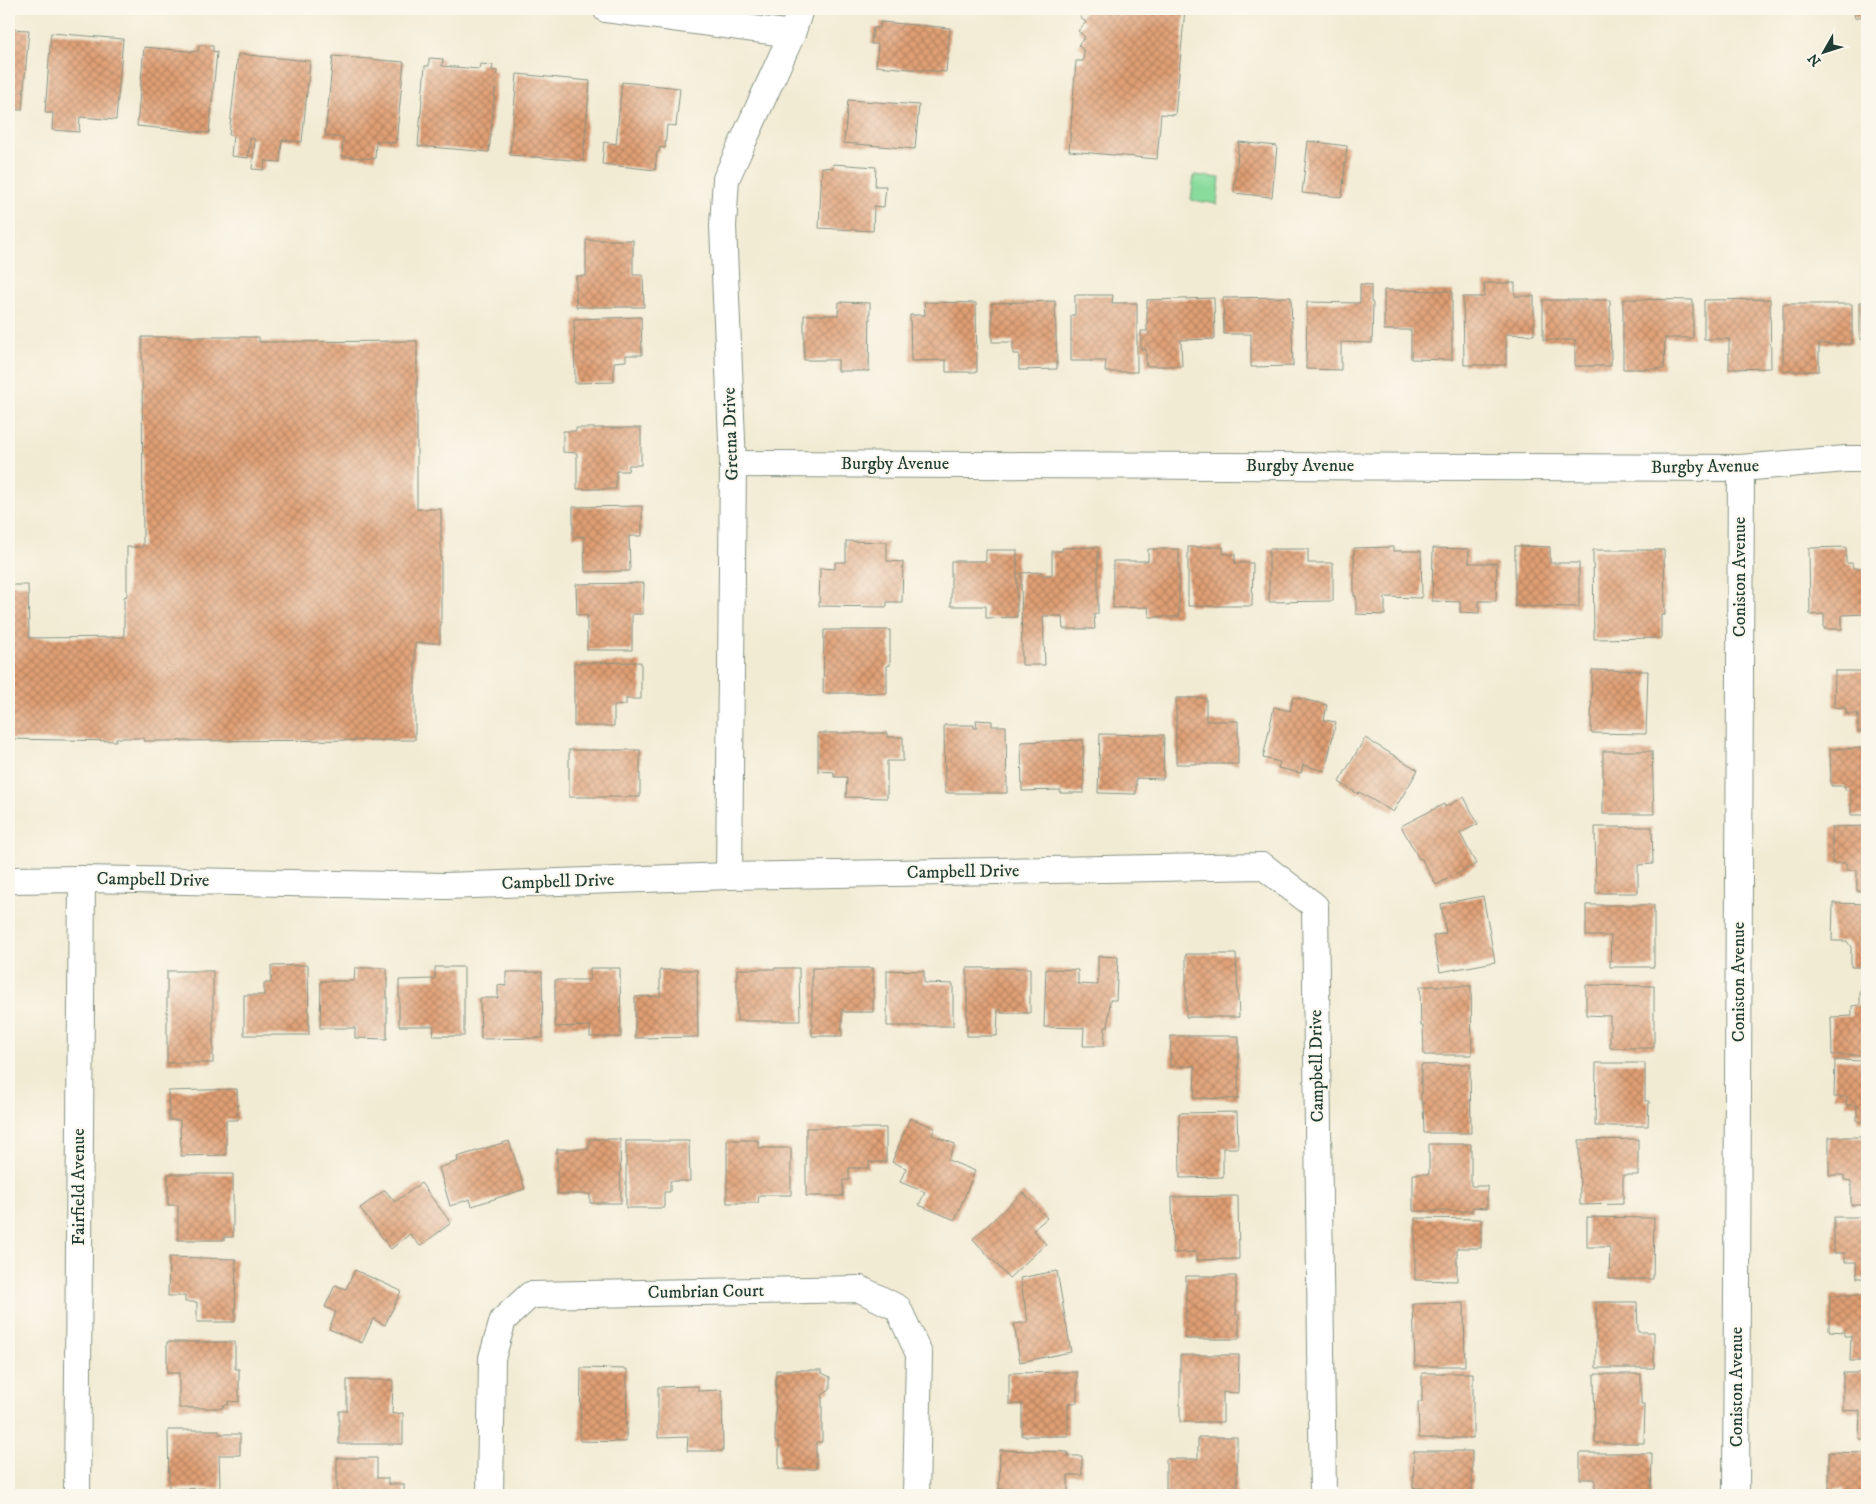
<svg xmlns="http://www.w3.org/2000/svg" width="1876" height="1504" font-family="'IM FELL DW Pica',serif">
	<defs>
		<pattern id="building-cross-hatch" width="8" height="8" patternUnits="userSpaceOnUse" patternTransform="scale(1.25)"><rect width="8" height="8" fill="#e09f74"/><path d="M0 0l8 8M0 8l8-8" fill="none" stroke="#b58360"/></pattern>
	</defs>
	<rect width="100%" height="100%" fill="#fbf7ec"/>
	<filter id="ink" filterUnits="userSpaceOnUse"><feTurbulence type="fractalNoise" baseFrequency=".02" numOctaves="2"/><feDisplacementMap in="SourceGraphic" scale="10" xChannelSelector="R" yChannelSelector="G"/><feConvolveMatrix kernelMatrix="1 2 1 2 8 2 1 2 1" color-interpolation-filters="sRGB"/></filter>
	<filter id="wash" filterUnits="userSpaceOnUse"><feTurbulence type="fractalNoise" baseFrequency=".0096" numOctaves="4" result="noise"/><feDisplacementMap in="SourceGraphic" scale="20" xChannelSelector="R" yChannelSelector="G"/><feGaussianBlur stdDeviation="1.12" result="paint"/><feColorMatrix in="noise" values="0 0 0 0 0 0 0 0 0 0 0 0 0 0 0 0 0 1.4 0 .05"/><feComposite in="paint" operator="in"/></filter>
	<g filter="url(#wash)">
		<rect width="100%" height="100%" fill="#f2ebd4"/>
		<polygon fill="#89db9c" stroke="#548c68" points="1194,175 1220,178 1217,204 1191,200"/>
		<g id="blocks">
			<g fill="url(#building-cross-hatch)">
				<polygon points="1087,9 1185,9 1175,115 1161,114 1157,159 1069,151 1076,61 1083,61 1084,51 1078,45 1085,37 1078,31 1086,22 1080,18"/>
				<polygon points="1853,9 1867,9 1867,15 1855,18"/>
				<polygon points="880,22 950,28 946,72 876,66 878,44 871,44 873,28 880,28"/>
				<polygon points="9,29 29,30 22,110 9,109"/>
				<polygon points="51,33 123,39 116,120 80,117 79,132 52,130 53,113 45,113"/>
				<polygon points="199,45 213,46 213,51 217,52 209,133 137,126 144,47 198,52"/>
				<polygon points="238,54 310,61 302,142 282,140 280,162 265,161 264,170 252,169 255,139 250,138 248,158 231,156 233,135 229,135"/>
				<polygon points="333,56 404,62 396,143 376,141 375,159 342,156 343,138 325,136"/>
				<polygon points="429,58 443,59 442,66 479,69 480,64 493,65 492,70 497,71 489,152 418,146 425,66 429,66"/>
				<polygon points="517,74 590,81 583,161 510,155"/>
				<polygon points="622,82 680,88 676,126 667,125 665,148 660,147 659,152 657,152 655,170 602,164 604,142 616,144"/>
				<polygon points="848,100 919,105 915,149 844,143"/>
				<polygon points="1308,141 1347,146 1342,197 1302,193"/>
				<polygon points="1239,142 1277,146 1272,197 1234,193"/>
				<polygon points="833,164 876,167 875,186 886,186 884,207 874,206 873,231 819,228 822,167 833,168"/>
				<polygon points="586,240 633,240 633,275 643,275 644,307 576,307 576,276 586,276"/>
				<polygon points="1484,283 1515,283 1515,296 1534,296 1534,335 1506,334 1506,365 1464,365 1463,297 1484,297"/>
				<polygon points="1360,284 1371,285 1371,302 1373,303 1372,343 1341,342 1341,370 1306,369 1307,302 1360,303"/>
				<polygon points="1384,290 1452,291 1452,360 1411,359 1411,330 1384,330"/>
				<polygon points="1075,295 1113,295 1112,303 1137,303 1137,372 1105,372 1106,361 1071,361 1071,315 1075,315"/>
				<polygon points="1291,297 1293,366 1251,367 1251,334 1224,334 1223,298"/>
				<polygon points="1214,298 1215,339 1181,340 1182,366 1146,366 1146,349 1141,349 1141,331 1147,331 1147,300"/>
				<polygon points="1623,299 1693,300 1693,338 1665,338 1664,369 1623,369"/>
				<polygon points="1770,299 1771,368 1729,369 1729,339 1704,339 1704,300"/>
				<polygon points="1543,300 1610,300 1611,366 1575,366 1575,340 1543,340"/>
				<polygon points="1055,301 1057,369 1019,370 1019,354 1013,354 1013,342 992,342 992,303"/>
				<polygon points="839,302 870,303 869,371 838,371 838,360 804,360 804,315 838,315"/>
				<polygon points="924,302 976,303 977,372 946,372 946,360 911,361 910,315 925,315"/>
				<rect x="1860" y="302" width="7" height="37"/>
				<polygon points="1783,304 1852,304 1852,344 1819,344 1819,371 1783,371"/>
				<polygon points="641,317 642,355 626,355 626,361 614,362 614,382 575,383 574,319"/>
				<polygon points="142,337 259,337 259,342 417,341 417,509 441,509 441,625 440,625 440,643 415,643 415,740 143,741 144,738 116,738 116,741 9,739 9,585 28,585 29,638 124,637 124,597 127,596 127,547 143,547"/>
				<polygon points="576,428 641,428 641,465 629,465 628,471 616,471 616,489 577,489 577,453 563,452 563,431 576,431"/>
				<polygon points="642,506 642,536 629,536 630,571 585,572 584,536 573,537 573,507"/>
				<polygon points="846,541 887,542 887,561 903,562 902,602 887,602 887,607 819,606 820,568 835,569 835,562 846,562"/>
				<polygon points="1515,546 1550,547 1550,563 1579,563 1579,607 1515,606"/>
				<polygon points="1098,547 1098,614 1094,614 1095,629 1063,629 1062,616 1043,616 1045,665 1022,665 1021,573 1042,572 1042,575 1052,575 1052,551 1062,551 1062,548"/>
				<polygon points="1188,547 1223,547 1223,554 1235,554 1235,563 1253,563 1252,606 1188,606"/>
				<polygon points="1393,547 1393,551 1421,551 1422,598 1385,597 1385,615 1356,614 1356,596 1354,596 1354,548"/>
				<polygon points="1846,547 1846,563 1852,563 1853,568 1867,568 1867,614 1842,615 1842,629 1824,629 1824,614 1810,615 1809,548"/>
				<polygon points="1433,548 1469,549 1469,563 1497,563 1496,601 1479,601 1479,613 1460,612 1460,602 1432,601"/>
				<polygon points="1148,549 1179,549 1179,617 1149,617 1148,607 1113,608 1113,561 1148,561"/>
				<polygon points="1269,549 1308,549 1308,563 1333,563 1333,601 1269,602"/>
				<polygon points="986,550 1017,550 1017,617 986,618 986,606 951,606 951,561 986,561"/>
				<polygon points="1593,550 1664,550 1665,615 1661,615 1661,638 1594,639"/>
				<polygon points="644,583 643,614 632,614 632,650 587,650 587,615 577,615 576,584"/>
				<polygon points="824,630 890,630 890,665 887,666 887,693 823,693"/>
				<polygon points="641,662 641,699 626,699 626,705 614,706 614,726 574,726 574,663"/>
				<polygon points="1592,670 1648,671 1646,734 1591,733"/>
				<polygon points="1835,671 1867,671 1867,732 1858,732 1858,714 1846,714 1846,708 1834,707"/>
				<polygon points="1293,697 1327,705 1324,720 1336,722 1325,771 1303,765 1301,773 1278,768 1280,762 1263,758 1274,707 1290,711"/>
				<polygon points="1176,698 1206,698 1206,721 1238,721 1238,764 1176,764"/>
				<polygon points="976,720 992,721 992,726 1006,726 1007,793 945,793 944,725 974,725 974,728 977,728"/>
				<polygon points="818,733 887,733 887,737 903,737 903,761 887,761 887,798 846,797 847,777 834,777 834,772 818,771"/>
				<polygon points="1100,734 1164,735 1163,779 1136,778 1136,794 1098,793"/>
				<polygon points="1365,738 1418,770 1393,812 1359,792 1358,794 1339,782"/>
				<polygon points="1083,740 1084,793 1060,793 1061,790 1022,791 1021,742"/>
				<polygon points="1867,748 1867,815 1851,815 1851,790 1845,790 1845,786 1831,786 1830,749"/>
				<rect x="569" y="750" width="71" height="47"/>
				<polygon points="1603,751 1652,751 1654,814 1603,814"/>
				<polygon points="1464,797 1478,824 1460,833 1476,864 1436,885 1421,858 1419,859 1401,826 1444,804 1445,807"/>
				<polygon points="1867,826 1867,891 1857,891 1857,870 1846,870 1846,863 1832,863 1832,827"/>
				<polygon points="1595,827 1652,827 1653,864 1638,865 1638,893 1596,893"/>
				<polygon points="1483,896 1495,962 1440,972 1433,936 1446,933 1441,904"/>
				<polygon points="1833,903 1867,904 1867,967 1851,967 1851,947 1847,941 1832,941"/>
				<polygon points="1586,905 1654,905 1654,967 1610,967 1611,936 1586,936"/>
				<polygon points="1186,954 1236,954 1239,1017 1186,1017"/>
				<polygon points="1098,956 1118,957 1116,1000 1110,1000 1108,1027 1105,1027 1104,1046 1083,1046 1084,1028 1044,1027 1046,969 1078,970 1078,984 1098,985"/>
				<polygon points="308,965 309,1035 244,1035 244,995 264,995 264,983 271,983 271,966"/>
				<polygon points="435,967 464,967 464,1036 433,1036 434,1026 399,1026 399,980 435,979"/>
				<polygon points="355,968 387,968 387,1039 355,1038 355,1028 320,1028 321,981 354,981"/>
				<polygon points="590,968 620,968 621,1037 590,1037 590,1026 555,1027 555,980 590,980"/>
				<polygon points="775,968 799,968 800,1021 737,1021 737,969 775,969"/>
				<polygon points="812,968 873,968 873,1012 844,1012 844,1010 842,1010 842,1036 812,1036"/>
				<polygon points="967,968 1030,968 1030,1013 1001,1013 1001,1009 998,1010 997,1036 967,1036"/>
				<polygon points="660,970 697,970 698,1037 635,1038 635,997 660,996"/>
				<polygon points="887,970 924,971 924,983 953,984 953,1026 887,1026"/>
				<rect x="167" y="971" width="46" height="92"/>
				<polygon points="506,972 542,972 543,1038 481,1039 480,998 498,998 498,985 506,986"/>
				<polygon points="1586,985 1654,986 1654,1048 1610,1048 1610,1016 1586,1015"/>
				<polygon points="1420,986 1471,986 1472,1055 1424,1055 1423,1026 1421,1026"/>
				<polygon points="1860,990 1867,990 1867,1055 1832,1055 1831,1017 1852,1016 1852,1006 1860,1005"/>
				<polygon points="1171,1036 1239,1036 1238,1099 1194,1098 1195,1066 1170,1066"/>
				<polygon points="1835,1060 1867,1061 1867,1122 1857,1121 1857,1105 1846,1105 1847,1097 1834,1097"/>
				<polygon points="1596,1063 1645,1063 1645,1101 1649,1101 1648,1126 1595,1126"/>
				<polygon points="1470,1064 1471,1133 1424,1133 1423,1103 1421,1103 1421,1065"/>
				<polygon points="237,1089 238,1120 226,1120 226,1155 181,1156 180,1120 169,1120 168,1091"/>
				<polygon points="1237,1112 1238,1148 1223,1148 1223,1177 1180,1178 1179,1113"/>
				<polygon points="910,1118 935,1128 932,1135 955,1144 948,1160 975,1171 955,1220 919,1205 925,1192 900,1182 906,1168 892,1162"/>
				<polygon points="806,1128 886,1128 886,1162 869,1162 869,1168 849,1168 849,1180 843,1180 843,1196 806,1196"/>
				<polygon points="1829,1137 1867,1137 1867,1205 1851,1205 1851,1181 1844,1180 1844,1175 1829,1175"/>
				<polygon points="589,1139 620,1139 621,1203 590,1203 590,1194 557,1194 557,1149 589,1149"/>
				<polygon points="1638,1139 1638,1175 1623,1175 1623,1204 1580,1205 1579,1140"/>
				<polygon points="727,1140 758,1140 758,1148 791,1148 791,1195 759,1195 758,1203 727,1203"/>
				<polygon points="509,1141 525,1189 472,1206 470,1199 450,1206 439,1168 458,1161 457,1157"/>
				<polygon points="626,1141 689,1141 690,1181 670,1181 670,1192 664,1192 664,1208 626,1208"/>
				<polygon points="1429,1144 1471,1144 1471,1186 1487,1186 1487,1208 1472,1207 1472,1211 1413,1211 1413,1174 1429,1174"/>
				<polygon points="168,1174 233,1174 233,1237 224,1237 224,1240 178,1240 178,1205 168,1205"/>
				<polygon points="421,1183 451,1223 420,1246 410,1234 391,1249 360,1208 385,1190 395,1202"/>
				<polygon points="1023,1192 1047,1218 1033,1230 1046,1244 1009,1278 973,1239"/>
				<polygon points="1238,1196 1239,1259 1196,1260 1196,1252 1173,1253 1172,1197"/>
				<polygon points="1587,1217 1654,1218 1653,1279 1609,1279 1610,1247 1587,1247"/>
				<polygon points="1834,1217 1867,1217 1867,1278 1857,1278 1856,1262 1845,1262 1845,1253 1834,1253"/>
				<polygon points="1415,1218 1481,1219 1481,1248 1457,1248 1457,1281 1415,1280"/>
				<polygon points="169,1257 236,1259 235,1322 197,1322 197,1302 185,1302 185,1296 168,1296"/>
				<polygon points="355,1270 401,1291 385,1325 373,1319 362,1343 329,1329 336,1312 325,1307 335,1285 346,1289"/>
				<polygon points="1057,1271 1071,1352 1020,1362 1014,1324 1028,1322 1020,1278"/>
				<polygon points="1186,1276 1236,1276 1236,1315 1239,1315 1239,1339 1186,1339"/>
				<polygon points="1830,1295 1867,1295 1867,1361 1850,1361 1851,1336 1844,1336 1844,1332 1829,1331"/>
				<polygon points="1596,1302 1637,1302 1638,1332 1654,1332 1654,1368 1596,1368"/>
				<polygon points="1464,1303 1465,1366 1415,1366 1413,1304"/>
				<polygon points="167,1342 235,1342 235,1369 239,1369 239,1402 228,1401 228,1405 223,1405 223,1408 179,1408 179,1373 167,1373"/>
				<polygon points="1180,1355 1239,1355 1238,1393 1223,1392 1223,1422 1180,1422"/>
				<polygon points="581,1368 627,1369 626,1442 580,1441"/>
				<polygon points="776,1370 822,1370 822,1373 830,1377 830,1390 822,1395 822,1442 816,1442 816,1469 779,1469 779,1442 775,1442"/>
				<polygon points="1077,1372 1077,1403 1068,1403 1068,1436 1022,1436 1022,1404 1009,1404 1009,1373"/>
				<polygon points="1422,1373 1473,1373 1473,1438 1419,1438 1418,1402 1422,1402"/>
				<polygon points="1843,1373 1867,1373 1867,1439 1859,1439 1860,1411 1843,1410"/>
				<polygon points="1594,1374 1641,1374 1641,1404 1645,1404 1644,1443 1595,1443"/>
				<polygon points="347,1380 393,1380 392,1414 403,1413 403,1444 339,1444 339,1411 347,1411"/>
				<polygon points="698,1386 698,1391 722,1390 723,1451 687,1451 688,1437 658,1438 658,1387"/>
				<polygon points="168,1430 219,1430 219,1434 240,1434 240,1455 219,1455 220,1488 169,1489"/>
				<polygon points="1198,1437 1237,1437 1237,1495 1166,1495 1166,1459 1198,1459"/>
				<polygon points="1000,1450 1068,1452 1068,1456 1082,1456 1082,1475 1068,1475 1068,1495 1016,1494 1016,1489 999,1489"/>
				<polygon points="1414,1451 1472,1451 1472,1495 1428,1495 1428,1488 1413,1488"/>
				<polygon points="1829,1452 1867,1453 1867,1495 1844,1495 1844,1489 1829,1489"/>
				<polygon points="1580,1453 1652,1453 1651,1495 1595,1495 1595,1479 1580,1479"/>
				<polygon points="337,1458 377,1458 377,1478 388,1478 388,1484 404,1484 404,1495 337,1495"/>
			</g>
		</g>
	</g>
	<g filter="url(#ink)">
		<use href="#blocks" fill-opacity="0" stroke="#889484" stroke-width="1"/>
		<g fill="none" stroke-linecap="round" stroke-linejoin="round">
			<defs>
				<g id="minor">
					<polyline points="606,9 792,34"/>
					<polyline points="733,464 1741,468 1846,459 1867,459"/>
					<polyline points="729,876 733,464 723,226 726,179 792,34 800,9"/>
					<polyline points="9,880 82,879 445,886 729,876 1263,866 1315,906 1323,1495"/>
					<polyline points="77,1495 82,879"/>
					<polyline points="490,1495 492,1358 503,1320 530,1295 860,1289 898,1308 919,1354 916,1495"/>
					<polyline points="1736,1495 1741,468"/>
				</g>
			</defs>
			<use href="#minor" stroke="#889484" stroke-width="28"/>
			<use href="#minor" stroke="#fff" stroke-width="26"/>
		</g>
	</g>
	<g text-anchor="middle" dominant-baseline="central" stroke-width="4" stroke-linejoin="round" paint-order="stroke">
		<g font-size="18" fill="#1f3d34" stroke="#fbf7ec">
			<text transform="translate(731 434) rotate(-92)">Gretna Drive</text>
			<text x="895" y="464">Burgby Avenue</text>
			<text x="1300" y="466">Burgby Avenue</text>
			<text transform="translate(1705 467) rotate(-1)">Burgby Avenue</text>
			<text transform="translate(1740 577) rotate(-90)">Coniston Avenue</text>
			<text transform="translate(963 872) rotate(-1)">Campbell Drive</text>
			<text transform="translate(153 880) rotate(1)">Campbell Drive</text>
			<text transform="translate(558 882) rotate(-2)">Campbell Drive</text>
			<text transform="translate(1739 982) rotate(-90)">Coniston Avenue</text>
			<text transform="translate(1317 1066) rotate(-91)">Campbell Drive</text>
			<text transform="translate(79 1187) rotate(-90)">Fairfield Avenue</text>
			<text transform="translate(706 1292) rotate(-1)">Cumbrian Court</text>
			<text transform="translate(1737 1387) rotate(-90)">Coniston Avenue</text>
		</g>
	</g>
	<rect width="1876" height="1504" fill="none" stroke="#fbf7ec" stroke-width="30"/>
	<g transform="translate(1824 52) rotate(231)" stroke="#fbf7ec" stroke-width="4" paint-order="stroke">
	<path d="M0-4L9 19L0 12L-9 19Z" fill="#1f3d34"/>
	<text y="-8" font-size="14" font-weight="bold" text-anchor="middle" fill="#1f3d34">N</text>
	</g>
</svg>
